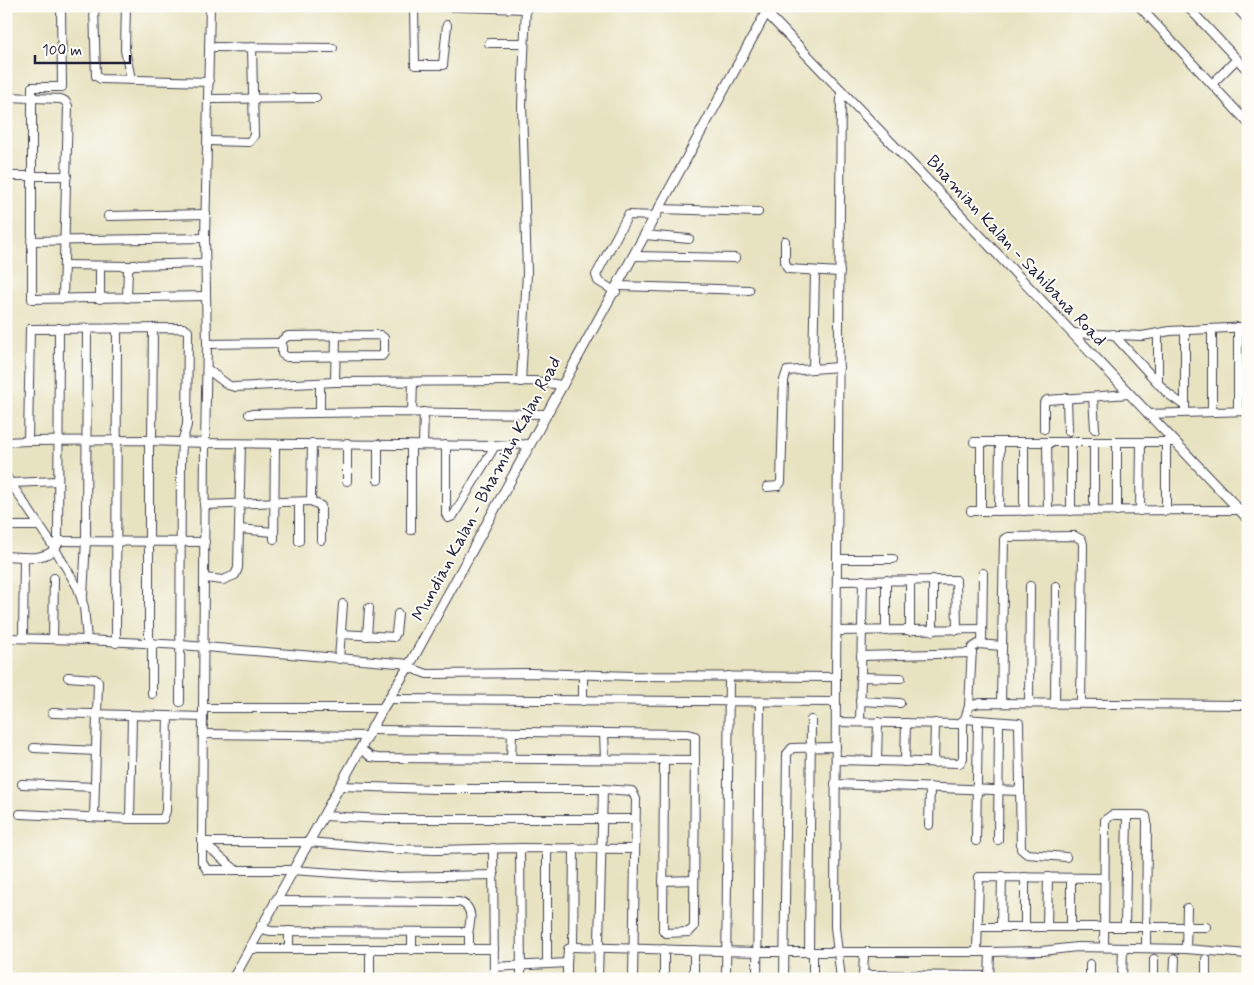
<svg xmlns="http://www.w3.org/2000/svg" width="1254" height="985" font-family="Mynerve,sans-serif">
	<rect width="100%" height="100%" fill="#fdfcf7"/>
	<filter id="ink" filterUnits="userSpaceOnUse"><feTurbulence type="fractalNoise" baseFrequency=".02" numOctaves="2"/><feDisplacementMap in="SourceGraphic" scale="10" xChannelSelector="R" yChannelSelector="G"/><feConvolveMatrix kernelMatrix="1 2 1 2 8 2 1 2 1" color-interpolation-filters="sRGB"/></filter>
	<filter id="wash" filterUnits="userSpaceOnUse"><feTurbulence type="fractalNoise" baseFrequency=".0096" numOctaves="4" result="noise"/><feDisplacementMap in="SourceGraphic" scale="20" xChannelSelector="R" yChannelSelector="G"/><feGaussianBlur stdDeviation="1.12" result="paint"/><feColorMatrix in="noise" values="0 0 0 0 0 0 0 0 0 0 0 0 0 0 0 0 0 1.4 0 .05"/><feComposite in="paint" operator="in"/></filter>
	<g filter="url(#wash)">
		<rect width="100%" height="100%" fill="#e7e2c0"/>
	</g>
	<g filter="url(#ink)">
		<g fill="none" stroke-linecap="round" stroke-linejoin="round">
			<defs>
				<g id="minor">
					<polyline points="61,6 62,87 32,87 32,299 206,296"/>
					<polyline points="94,6 96,76 101,79 209,82"/>
					<polyline points="126,6 125,50 131,79"/>
					<polyline points="210,6 205,238 207,344 205,443 495,446 529,444"/>
					<polyline points="414,6 415,65 443,65 447,25"/>
					<polyline points="429,6 526,9"/>
					<polyline points="1139,6 1248,123"/>
					<polyline points="1187,6 1248,71"/>
					<polyline points="1235,6 1248,20"/>
					<polyline points="489,43 524,43"/>
					<polyline points="209,47 333,48"/>
					<polyline points="1212,84 1237,59"/>
					<polyline points="6,97 61,99 65,101 68,106 63,299"/>
					<polyline points="209,99 316,98"/>
					<polyline points="208,141 249,142 254,136 252,47"/>
					<polyline points="6,176 67,176"/>
					<polyline points="659,209 758,212"/>
					<polyline points="108,216 206,214"/>
					<polyline points="645,235 689,239"/>
					<polyline points="31,241 205,238"/>
					<polyline points="785,241 785,262 788,269 840,272"/>
					<polyline points="634,256 735,258"/>
					<polyline points="64,265 129,266"/>
					<polyline points="619,286 749,290"/>
					<polyline points="616,292 598,281 596,275 628,215 656,216"/>
					<polyline points="127,298 128,269 133,265 205,263"/>
					<polyline points="100,299 100,266"/>
					<polyline points="1238,327 1238,411"/>
					<polyline points="1212,329 1212,411"/>
					<polyline points="1072,333 1142,336 1170,331 1248,327"/>
					<polyline points="1158,333 1158,384"/>
					<polyline points="1113,334 1168,394 1185,406"/>
					<polygon points="380,335 384,338 384,353 382,356 287,357 282,354 282,340 288,336"/>
					<polyline points="207,344 281,343"/>
					<polyline points="813,368 815,271"/>
					<polyline points="207,369 228,385 235,387 335,382 535,381 561,385"/>
					<polyline points="335,382 336,335"/>
					<polyline points="521,382 527,273 522,105 526,6"/>
					<polyline points="320,383 320,413"/>
					<polyline points="1093,397 1095,429"/>
					<polyline points="1067,398 1068,431"/>
					<polyline points="1185,408 1185,330"/>
					<polyline points="412,412 413,382"/>
					<polyline points="249,414 384,412 545,414"/>
					<polyline points="1148,414 1248,411"/>
					<polyline points="1044,429 1044,403 1047,400 1129,394"/>
					<polyline points="152,441 153,328"/>
					<polyline points="6,442 28,441"/>
					<polyline points="974,442 1174,442"/>
					<polyline points="981,442 981,511"/>
					<polyline points="1024,442 1024,511"/>
					<polyline points="1047,442 1048,511"/>
					<polyline points="1166,442 1166,511"/>
					<polyline points="378,444 378,480"/>
					<polyline points="423,445 424,412"/>
					<polyline points="446,445 446,514 448,518 453,516 495,446"/>
					<polyline points="411,446 411,530"/>
					<polyline points="6,476 55,549 78,588 84,607 87,640 181,645 410,664"/>
					<polyline points="347,481 347,443"/>
					<polyline points="6,487 12,483 57,481"/>
					<polyline points="767,487 778,486 781,482 784,380 787,371 839,367"/>
					<polyline points="311,501 321,506 321,540"/>
					<polyline points="204,505 311,501 312,443"/>
					<polyline points="971,511 1239,510"/>
					<polyline points="999,511 1000,442"/>
					<polyline points="1071,511 1071,442"/>
					<polyline points="1094,511 1094,442"/>
					<polyline points="1117,511 1117,442"/>
					<polyline points="1140,511 1141,443"/>
					<polyline points="6,526 39,526"/>
					<polyline points="239,529 274,532"/>
					<polyline points="274,539 275,444"/>
					<polyline points="58,541 205,542"/>
					<polyline points="299,541 299,503"/>
					<path d="M6,556C23,557 49,562 58,544L59,328"/>
					<polyline points="837,559 893,559"/>
					<polyline points="205,578 223,580 235,575 238,568 241,444"/>
					<polyline points="933,579 933,631"/>
					<polyline points="886,580 886,631"/>
					<polyline points="837,581 956,580 957,630"/>
					<polyline points="83,596 86,540 87,328"/>
					<polyline points="837,631 982,629"/>
					<polyline points="910,631 910,580"/>
					<polyline points="341,634 394,637 396,633 398,614"/>
					<polyline points="367,636 369,608"/>
					<polyline points="6,638 87,640"/>
					<polyline points="23,638 24,557"/>
					<polyline points="53,639 54,578"/>
					<polyline points="116,643 117,328"/>
					<polyline points="149,643 149,440"/>
					<polyline points="152,643 152,694"/>
					<polyline points="982,644 983,573"/>
					<polyline points="861,656 972,653"/>
					<polyline points="339,659 343,604"/>
					<polyline points="408,667 427,674 531,673 634,676 836,677 835,927 841,979"/>
					<polyline points="68,677 95,679 98,682 94,817"/>
					<polyline points="836,677 841,90"/>
					<polyline points="860,677 901,678"/>
					<polyline points="388,699 836,702"/>
					<polyline points="583,701 583,674"/>
					<polyline points="860,701 900,703"/>
					<polyline points="180,702 181,463 182,442 187,425 188,331 183,328 30,329 28,441 149,440 152,441 205,443 202,842 236,870 292,870 392,877 494,875"/>
					<polyline points="1001,703 1004,539 1008,537 1075,536 1082,540 1083,545 1081,703"/>
					<polyline points="1029,703 1030,586"/>
					<polyline points="1055,703 1056,586"/>
					<polyline points="969,706 972,648 978,644 1002,646"/>
					<polyline points="203,708 383,708"/>
					<polyline points="53,713 203,717"/>
					<polyline points="965,719 1019,723 1021,849 1027,854 1066,857"/>
					<polyline points="836,722 958,724 965,719 969,706 980,703 1248,705"/>
					<polyline points="860,722 863,580"/>
					<polyline points="371,730 688,734 695,736 694,927 689,932 666,933 663,931 664,760"/>
					<polyline points="604,733 605,759"/>
					<polyline points="203,734 368,736"/>
					<polyline points="34,748 96,751"/>
					<polyline points="361,749 371,757 378,758 695,760"/>
					<polyline points="511,759 512,732"/>
					<polyline points="836,760 960,763 963,758 963,722"/>
					<polyline points="877,761 878,722"/>
					<polyline points="905,762 906,723"/>
					<polyline points="934,763 935,723"/>
					<polyline points="22,784 95,787"/>
					<polyline points="835,784 1020,791"/>
					<polyline points="340,786 434,789 603,789 598,979"/>
					<polyline points="603,789 632,791 636,799 633,979"/>
					<polyline points="20,814 130,819 163,819 166,811 168,716"/>
					<polyline points="323,816 385,819 635,819"/>
					<polyline points="130,819 132,716"/>
					<polyline points="929,825 930,787"/>
					<polyline points="998,840 999,722"/>
					<polyline points="976,841 978,722"/>
					<polyline points="493,848 494,979"/>
					<polyline points="520,848 521,979"/>
					<polyline points="547,848 547,964"/>
					<polyline points="236,870 207,870 202,862 202,842 308,842 392,849 438,850 520,848 634,849"/>
					<polyline points="663,881 694,880"/>
					<path d="M275,901L459,902C474,906 471,921 468,933"/>
					<polyline points="261,925 266,930 271,931 466,932 469,935 469,950"/>
					<polyline points="1001,926 1002,876"/>
					<polyline points="1025,926 1025,877"/>
					<polyline points="1047,926 1048,877"/>
					<polyline points="1071,926 1071,878"/>
					<polyline points="1125,926 1127,815"/>
					<polyline points="978,927 1206,927"/>
					<polyline points="573,947 757,952 990,952 1042,951 1077,947 1186,949 1248,954"/>
					<polyline points="1104,947 1105,820 1112,815 1143,815 1146,816 1147,822 1146,948"/>
					<polyline points="249,949 494,949"/>
					<polyline points="289,949 289,931"/>
					<polyline points="664,949 664,979"/>
					<polyline points="1186,949 1187,908"/>
					<polyline points="370,950 370,979"/>
					<polyline points="412,950 412,932"/>
					<polyline points="809,952 811,720"/>
					<polyline points="977,952 979,877 1104,878"/>
					<polyline points="1154,959 1154,979"/>
					<polyline points="1206,959 1206,979"/>
					<polyline points="494,967 567,963 568,949 573,947 574,848"/>
					<polyline points="863,975 989,976"/>
					<polyline points="567,979 567,963"/>
					<polyline points="694,979 694,950"/>
					<polyline points="726,979 729,676"/>
					<polyline points="757,979 760,702"/>
					<polyline points="784,979 787,754 792,748 836,747"/>
					<polyline points="813,979 813,952"/>
					<polyline points="863,979 864,952"/>
					<polyline points="989,979 990,952"/>
					<polyline points="1090,979 1090,964"/>
					<polyline points="1122,979 1123,948"/>
					<polyline points="1174,979 1175,959"/>
				</g>
				<g id="tertiary">
					<polyline points="760,6 952,206 1248,519"/>
					<path d="M233,979L383,708L410,664C528,447 648,231 766,13"/>
				</g>
			</defs>
			<use href="#minor" stroke="#403f4f" stroke-width="10"/>
			<use href="#tertiary" stroke="#403f4f" stroke-width="11"/>
			<use href="#minor" stroke="#fff" stroke-width="8"/>
			<use href="#tertiary" stroke="#fff" stroke-width="9"/>
		</g>
	</g>
	<g text-anchor="middle" dominant-baseline="central" stroke-width="4" stroke-linejoin="round" paint-order="stroke">
		<g font-size="18" fill="#22223b" stroke="#fdfcf7">
			<text transform="translate(1016 251) rotate(47)">Bhamian Kalan - Sahibana Road</text>
			<text transform="translate(487 489) rotate(-62)">Mundian Kalan - Bhamian Kalan Road</text>
		</g>
	</g>
	<rect width="1254" height="985" fill="none" stroke="#fdfcf7" stroke-width="25"/>
	<path d="M35 55v8h95v-8" fill="none" stroke="#22223b" stroke-width="2.5"/>
	<text x="42" y="55" font-size="15" fill="#22223b" stroke="#fdfcf7" stroke-width="4" paint-order="stroke">100 m</text>
</svg>
